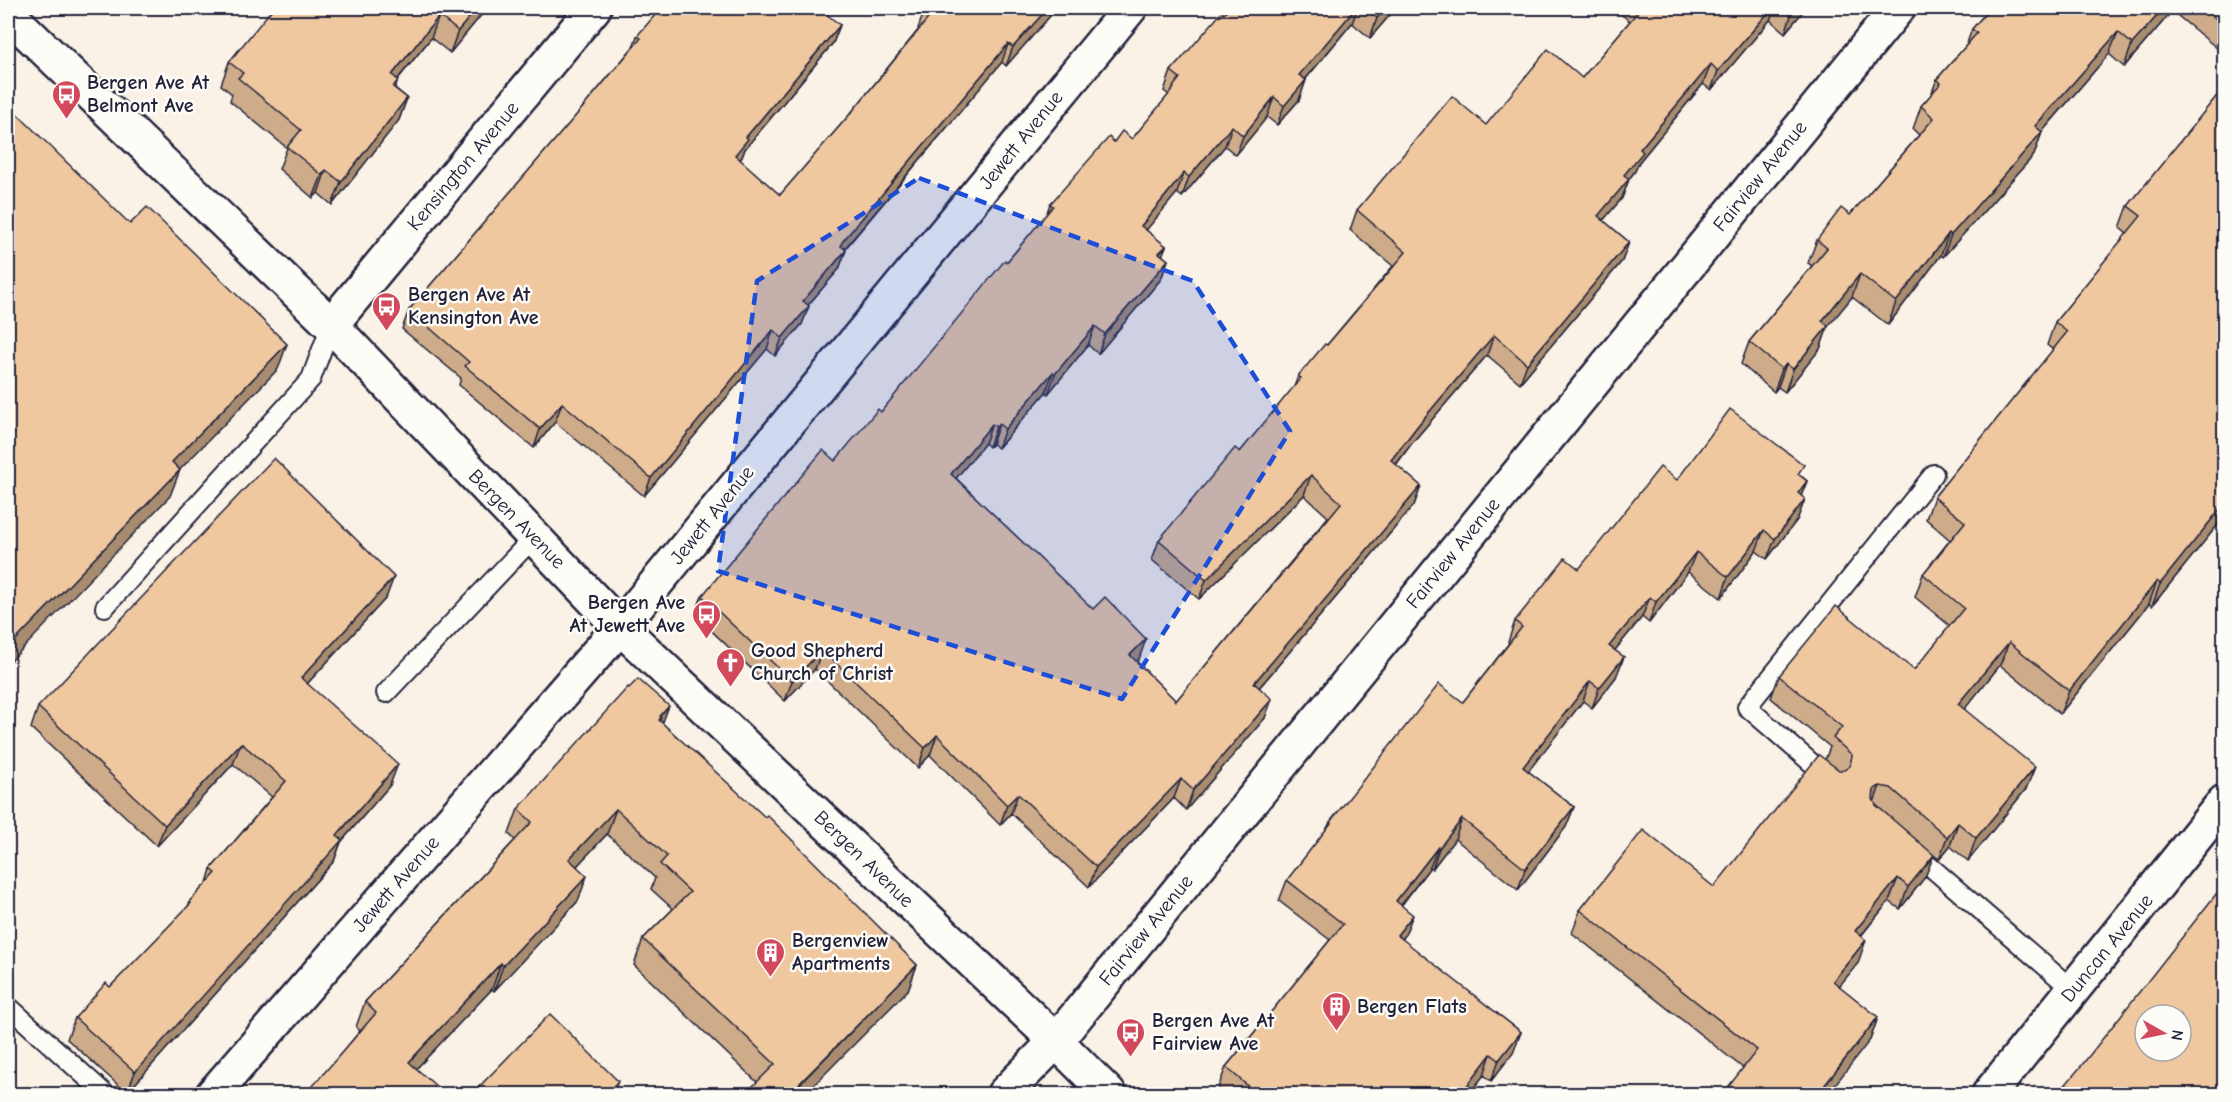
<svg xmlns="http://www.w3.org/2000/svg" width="2232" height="1102" font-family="'Comic Neue',sans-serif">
	<rect width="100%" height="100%" fill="#faf2e6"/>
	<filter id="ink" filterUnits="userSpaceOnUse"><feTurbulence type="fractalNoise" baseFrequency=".0167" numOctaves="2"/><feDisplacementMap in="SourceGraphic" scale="12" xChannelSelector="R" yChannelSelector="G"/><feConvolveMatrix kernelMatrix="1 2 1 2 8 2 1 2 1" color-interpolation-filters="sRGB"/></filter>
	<g filter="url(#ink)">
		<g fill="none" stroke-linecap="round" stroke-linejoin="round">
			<defs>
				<g id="lane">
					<polyline points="105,607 311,379 331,325"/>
					<polyline points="386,693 534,537"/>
					<polyline points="1830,779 1747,707 1934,474"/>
					<polyline points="1911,850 2073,990"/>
					<polyline points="8,1006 105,1094"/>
				</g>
				<g id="street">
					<polyline points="331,325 594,8"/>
					<polyline points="213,1094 620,627 1130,8"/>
					<polyline points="1004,1094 1056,1041 1898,8"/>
				</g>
				<g id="secondary">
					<polyline points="8,14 331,325 620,627 1056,1041 1109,1094"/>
					<polyline points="1989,1094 2224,802"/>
				</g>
			</defs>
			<use href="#lane" stroke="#22223b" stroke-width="22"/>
			<use href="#street" stroke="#22223b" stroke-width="38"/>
			<use href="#secondary" stroke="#22223b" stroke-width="38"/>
			<use href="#lane" stroke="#fdfcf7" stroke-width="18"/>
			<use href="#street" stroke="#fdfcf7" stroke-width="33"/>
			<use href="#secondary" stroke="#fdfcf7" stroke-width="33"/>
		</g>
		<g fill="#ceac8a" stroke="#22223b" stroke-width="1.5">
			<polygon points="291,8 487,8 450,53 431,38 398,79 398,80 395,88 407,98 399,120 332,205 318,193 313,198 279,169 287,148 230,101 232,94 221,85 229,62"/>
			<polygon points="1057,8 1006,66 1002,62 845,249 846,250 839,269 808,305 809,306 802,324 775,356 767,349 644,496 555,422 534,448 459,385 461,378 402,329 409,310 579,112 633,47 637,36 840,25 833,43 745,149 742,157 740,160 780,195 851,113 919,29 918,28 925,10"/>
			<polygon points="1229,8 1396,8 1370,38 1352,23 1305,80 1306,80 1299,100 1277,125 1267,117 1236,155 1225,146 1182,197 1177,193 1146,230 1166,246 1162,255 1168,260 1161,279 1098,354 1088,345 1048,394 1046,392 998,448 992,444 989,447 985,443 956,478 1139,659 1136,661 1176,701 1328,517 1304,495 1199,599 1152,560 1159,540 1240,452 1294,387 1298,376 1327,345 1393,266 1350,230 1357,210 1486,125 1582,78 1630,21 1619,13 1621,8 1806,8 1785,33 1770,20 1711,90 1703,84 1639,162 1635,171 1629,179 1622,198 1603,220 1629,242 1622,261 1520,383 1487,355 1412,443 1396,465 1421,486 1414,505 1259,688 1265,718 1186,810 1174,798 1089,887 1011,813 1000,825 930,755 918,768 815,669 785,701 695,615 702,596 835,461 881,412 1046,215 1050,204 1114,142 1132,139 1169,95 1164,91 1171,71"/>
			<polygon points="1990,8 2224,8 2224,54 2172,11 2124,67 2109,54 2042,132 2034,155 1943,257 1941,255 1888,325 1852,297 1828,326 1820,349 1785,392 1778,387 1774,392 1741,364 1749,342 1812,266 1808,263 1817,240 1850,215 1919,135 1913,129 1921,106 1931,95 1937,79 1966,46 1972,29"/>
			<polygon points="2224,87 2224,517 2152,606 2149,604 2060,714 2000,665 1964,709 2026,789 1968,861 1950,846 1939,859 1933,855 1925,877 1900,909 1889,901 1861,936 1858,963 1839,986 1878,1017 1870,1040 1743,1068 1572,933 1580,910 1714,887 1825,760 1830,747 1771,698 1779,676 1914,670 1950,626 1915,597 1923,574 1950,540 1926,519 1934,497 2053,350 2047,345 2055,322 2127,234 2120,228 2128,206"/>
			<polygon points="1800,475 1807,481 1801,496 1805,499 1797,520 1767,559 1756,551 1721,598 1688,572 1649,623 1642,617 1615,650 1616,677 1592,708 1583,701 1528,771 1574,807 1566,827 1518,890 1455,839 1432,869 1430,867 1401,906 1405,935 1402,940 1521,1032 1513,1053 1491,1081 1484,1075 1468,1095 1226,1095 1218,1088 1226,1067 1330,940 1279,901 1287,880 1327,829 1330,822 1463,702 1509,643 1508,642 1515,621 1579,569 1677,480"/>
			<polygon points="386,598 307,684 390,785 341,842 334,861 127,1093 67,1039 75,1018 110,987 188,907 190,901 207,883 211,869 272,797 233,764 157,846 31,728 38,707"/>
			<polygon points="662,723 917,965 908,990 757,1082 634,965 643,939 673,909 651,889 655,878 607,834 577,866 578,901 494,991 492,989 416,1069 326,1072 360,1031 356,1027 365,1002 515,840 509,834 518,809"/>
		</g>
		<g fill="#a88c70" stroke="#22223b" stroke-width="1.5">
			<polygon points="477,8 487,8 450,53 458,31"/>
			<polygon points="1048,8 1057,8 1006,66 1013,47"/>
			<polygon points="1356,8 1358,8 1352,23 1292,95 1299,75"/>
			<polygon points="1386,8 1396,8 1370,38 1377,18"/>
			<polygon points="1772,8 1775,8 1770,20 1711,90 1718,71"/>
			<polygon points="1797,8 1806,8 1785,33 1792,13"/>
			<polygon points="2164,8 2173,8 2172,11 2124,67 2132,44"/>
			<polygon points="439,16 431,38 383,97 392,75"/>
			<polygon points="840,25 833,43 745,149 742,157 728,174 735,155 746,137"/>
			<polygon points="2118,32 2109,54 2027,149 2035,126"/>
			<polygon points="1008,44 1002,62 835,260 842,242"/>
			<polygon points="1711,64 1703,84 1639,162 1635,171 1629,179 1622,198 1591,235 1598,216 1640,149"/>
			<polygon points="1306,80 1299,100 1277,125 1284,106"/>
			<polygon points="1274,97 1267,117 1236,155 1243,136"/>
			<polygon points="407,98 399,120 332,205 341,182"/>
			<polygon points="1232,126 1225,146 1182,197 1189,177"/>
			<polygon points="2042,132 2034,155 1943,257 1951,235"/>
			<polygon points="326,170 318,193 313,198 322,175"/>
			<polygon points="1184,173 1177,193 1134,245 1141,226"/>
			<polygon points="1949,233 1941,255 1888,325 1896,302"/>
			<polygon points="1629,242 1622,261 1520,383 1527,364"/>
			<polygon points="1166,246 1158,266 1159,253"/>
			<polygon points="846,250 839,269 796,319 803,301"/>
			<polygon points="1168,260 1161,279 1098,354 1105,334"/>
			<polygon points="1860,274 1852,297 1814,344 1822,321"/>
			<polygon points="809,306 802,324 775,356 782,338"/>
			<polygon points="1095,326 1088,345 1048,394 1055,374"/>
			<polygon points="1828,326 1820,349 1785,392 1793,369"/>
			<polygon points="773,330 767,349 644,496 651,478"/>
			<polygon points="1494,335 1487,355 1412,443 1384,480 1391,460 1419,424"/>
			<polygon points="287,344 278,369 162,488 172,462"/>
			<polygon points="1786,364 1778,387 1774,392 1782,369"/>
			<polygon points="1053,372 1046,392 998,448 1005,429"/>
			<polygon points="562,403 555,422 534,448 540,429"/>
			<polygon points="992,424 985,443 944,493 951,474"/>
			<polygon points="999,424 992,444 989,447 996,427"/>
			<polygon points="180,470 170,496 8,664 8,648"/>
			<polygon points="1311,475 1304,495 1199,599 1206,580"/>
			<polygon points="1807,481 1799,501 1798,493"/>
			<polygon points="1421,486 1414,505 1247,702 1254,683"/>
			<polygon points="1805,499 1797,520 1767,559 1775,539"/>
			<polygon points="2224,504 2224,517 2152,606 2160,584"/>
			<polygon points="1764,530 1756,551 1721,598 1728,577"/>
			<polygon points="1696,552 1688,572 1649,623 1656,602"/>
			<polygon points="394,577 386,598 293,699 301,678"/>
			<polygon points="2157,581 2149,604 2060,714 2069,691"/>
			<polygon points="1650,597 1642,617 1602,666 1609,646"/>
			<polygon points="1146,639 1139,659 1123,675 1130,655"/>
			<polygon points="2009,642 2000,665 1950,727 1958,704"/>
			<polygon points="822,650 815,669 785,701 792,681"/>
			<polygon points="1624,657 1616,677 1592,708 1599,688"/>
			<polygon points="1590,681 1583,701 1516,787 1523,767"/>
			<polygon points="1272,699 1265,718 1186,810 1193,790"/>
			<polygon points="669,706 659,732 660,716"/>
			<polygon points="937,735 930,755 918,768 925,748"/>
			<polygon points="241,743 233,764 157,846 165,825"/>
			<polygon points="398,764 390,785 341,842 334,861 127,1093 135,1072"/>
			<polygon points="2035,767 2026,789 1968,861 1976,838"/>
			<polygon points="1181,779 1174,798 1089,887 1096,867"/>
			<polygon points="1880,786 1872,808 1866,812 1874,789"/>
			<polygon points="1018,794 1011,813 1000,825 1007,805"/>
			<polygon points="1574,807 1566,827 1518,890 1525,869"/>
			<polygon points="616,809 607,834 560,884 569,859"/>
			<polygon points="1462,819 1455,839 1432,869 1439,848"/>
			<polygon points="1958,823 1950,846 1939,859 1947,837"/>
			<polygon points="1438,847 1430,867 1388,922 1396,901"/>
			<polygon points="1934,855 1925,877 1900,909 1908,887"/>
			<polygon points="587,876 578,901 494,991 503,966"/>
			<polygon points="1898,878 1889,901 1846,954 1855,931"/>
			<polygon points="1413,915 1405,935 1389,956 1397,935"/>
			<polygon points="1866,940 1858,963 1825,1004 1833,981"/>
			<polygon points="501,963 492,989 399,1087 409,1062"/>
			<polygon points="917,965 908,990 804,1095 789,1095"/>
			<polygon points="1878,1017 1870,1040 1827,1095 1817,1095"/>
			<polygon points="1521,1032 1513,1053 1491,1081 1499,1060"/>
			<polygon points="1491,1054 1484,1075 1468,1095 1460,1095"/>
			<polygon points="618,1081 613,1095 605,1095"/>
		</g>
		<g fill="#f0c8a0" stroke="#22223b" stroke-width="1.5" fill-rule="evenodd">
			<polygon points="273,8 477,8 458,31 439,16 392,75 398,80 393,87 407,98 341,182 326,170 322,175 287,147 301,130 238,78 243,73 229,62"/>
			<polygon points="661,8 819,8 840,25 746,137 748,139 735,155 780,195 851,113 931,15 925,10 927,8 1048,8 1013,47 1008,44 842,242 841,246 846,250 803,301 809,306 782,338 773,330 651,478 562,403 540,429 465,366 469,362 409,310 579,112 641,38 637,36"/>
			<polygon points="1229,8 1356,8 1299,75 1306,80 1284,106 1274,97 1243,136 1232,126 1189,177 1184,173 1141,226 1166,246 1159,253 1168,260 1105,334 1095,326 1055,374 1053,372 1005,429 999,424 996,427 992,424 951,474 1093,609 1105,597 1146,639 1130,655 1176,701 1341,503 1311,475 1206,580 1159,540 1235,448 1240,452 1301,378 1298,376 1325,344 1327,345 1406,252 1357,210 1452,96 1486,125 1548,49 1582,78 1641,8 1772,8 1718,71 1711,64 1640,149 1643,152 1624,175 1629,179 1598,216 1629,242 1527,364 1494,335 1419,424 1391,460 1421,486 1254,683 1272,699 1193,790 1181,779 1096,867 1018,794 1007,805 937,735 925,748 822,650 792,681 702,596 823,450 835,461 878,409 881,412 1005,260 1007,262 1053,206 1050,204 1109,137 1114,142 1122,131 1132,139 1174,88 1173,87 1180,78 1171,71 1222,12 1224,14"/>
			<polygon points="1365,8 1386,8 1377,18"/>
			<polygon points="1786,8 1797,8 1792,13"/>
			<polygon points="1990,8 2164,8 2132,44 2118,32 2035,126 2042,132 1951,235 1949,233 1896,302 1860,274 1822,321 1828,326 1793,369 1786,364 1782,369 1749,342 1827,248 1817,240 1841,208 1850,215 1934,118 1921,106 1941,83 1937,79 1977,33 1972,29"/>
			<polygon points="2203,8 2224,8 2224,25"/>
			<polygon points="2224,87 2224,504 2160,584 2157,581 2069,691 2009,642 1958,704 2035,767 1976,838 1958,823 1947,837 1891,788 1880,786 1874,789 1873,799 1876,805 1934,855 1908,887 1898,878 1855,931 1866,940 1833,981 1878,1017 1817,1095 1722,1095 1757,1050 1580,910 1643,830 1714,887 1819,755 1839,770 1844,770 1850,766 1852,755 1833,738 1842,727 1779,676 1836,606 1914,670 1964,608 1923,574 1965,522 1934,497 2067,332 2055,322 2141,216 2128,206"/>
			<polygon points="8,105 130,224 147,207 287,344 172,462 180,470 8,648"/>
			<polygon points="1730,409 1804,465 1798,474 1807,481 1798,493 1805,499 1775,539 1764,530 1728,577 1696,552 1656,602 1650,597 1609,646 1624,657 1599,688 1590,681 1523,767 1574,807 1525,869 1462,819 1439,848 1438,847 1396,901 1413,915 1397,935 1521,1032 1499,1060 1491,1054 1460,1095 1258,1095 1226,1067 1343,924 1287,880 1331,823 1330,822 1439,684 1463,702 1522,627 1515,621 1565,558 1579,569 1660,467 1677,480"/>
			<polygon points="274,458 394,577 301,678 398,764 337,835 342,840 135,1072 75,1018 106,983 110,987 191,903 190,901 216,873 211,869 286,781 241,743 165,825 38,707"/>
			<polygon points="638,679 669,706 660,716 661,718 659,720 765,817 767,815 917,965 789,1094 790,1095 744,1095 775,1064 643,939 690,892 660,864 667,856 616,809 569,859 587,876 503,966 501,963 409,1062 446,1095 305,1095 376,1013 365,1002 532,822 518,809 628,687 629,688"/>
			<path d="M2224,884V1095H2057L2082,1065ZM2145,1015H2181V1051H2145Z"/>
			<polygon points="550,1014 618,1081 605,1095 471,1095"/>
			<polygon points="1065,1087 1072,1095 1058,1095"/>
		</g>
	</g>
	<path fill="#1d4ed8" fill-opacity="0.2" stroke="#1d4ed8" stroke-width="4.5" stroke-dasharray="12 8" stroke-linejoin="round" d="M919,178L1193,281L1290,431L1122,699L718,571L757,281Z"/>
	<defs>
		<symbol id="bus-pin" viewBox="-11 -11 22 30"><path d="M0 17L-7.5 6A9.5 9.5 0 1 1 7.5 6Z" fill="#d1495b" stroke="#fdfcf7"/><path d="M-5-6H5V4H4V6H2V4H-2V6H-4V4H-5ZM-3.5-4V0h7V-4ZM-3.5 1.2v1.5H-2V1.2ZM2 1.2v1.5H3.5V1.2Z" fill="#fff"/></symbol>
		<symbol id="church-pin" viewBox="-11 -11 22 30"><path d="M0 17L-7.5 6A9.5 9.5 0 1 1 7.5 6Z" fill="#d1495b" stroke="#fdfcf7"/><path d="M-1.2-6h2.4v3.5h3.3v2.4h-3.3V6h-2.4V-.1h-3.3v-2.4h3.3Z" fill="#fff"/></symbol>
		<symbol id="building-pin" viewBox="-11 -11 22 30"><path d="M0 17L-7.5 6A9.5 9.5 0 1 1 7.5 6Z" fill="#d1495b" stroke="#fdfcf7"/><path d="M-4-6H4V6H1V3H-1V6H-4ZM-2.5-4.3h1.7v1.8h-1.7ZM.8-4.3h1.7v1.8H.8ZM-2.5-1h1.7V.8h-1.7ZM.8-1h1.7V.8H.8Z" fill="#fff"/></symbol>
	</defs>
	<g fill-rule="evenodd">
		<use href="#bus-pin" x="50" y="78" width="33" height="45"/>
		<use href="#bus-pin" x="370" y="290" width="33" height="45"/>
		<use href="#bus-pin" x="690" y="598" width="33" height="45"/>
		<use href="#church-pin" x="714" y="646" width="33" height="45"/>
		<use href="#building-pin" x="754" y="936" width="33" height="45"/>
		<use href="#building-pin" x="1320" y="990" width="33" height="45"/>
		<use href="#bus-pin" x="1114" y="1016" width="33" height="45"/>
	</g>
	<g text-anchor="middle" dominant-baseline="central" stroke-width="5" stroke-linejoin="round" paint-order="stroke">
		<g font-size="20" font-weight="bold" fill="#22223b" stroke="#fdfcf7" text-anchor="start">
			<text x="87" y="82">Bergen Ave At<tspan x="87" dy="23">Belmont Ave</tspan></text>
			<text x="408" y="294">Bergen Ave At<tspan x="408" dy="23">Kensington Ave</tspan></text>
			<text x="685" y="602" text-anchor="end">Bergen Ave<tspan x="685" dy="23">At Jewett Ave</tspan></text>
			<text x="751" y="650">Good Shepherd<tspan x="751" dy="23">Church of Christ</tspan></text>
			<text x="792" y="940">Bergenview<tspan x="792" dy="23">Apartments</tspan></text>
			<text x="1357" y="1006">Bergen Flats</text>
			<text x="1152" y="1020">Bergen Ave At<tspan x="1152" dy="23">Fairview Ave</tspan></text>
		</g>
		<g font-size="20" fill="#22223b" stroke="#fdfcf7">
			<text transform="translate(1021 140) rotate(-51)">Jewett Avenue</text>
			<text transform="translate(463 166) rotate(-50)">Kensington Avenue</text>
			<text transform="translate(1760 176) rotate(-51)">Fairview Avenue</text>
			<text transform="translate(712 515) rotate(-51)">Jewett Avenue</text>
			<text transform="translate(517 519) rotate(46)">Bergen Avenue</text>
			<text transform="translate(1453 553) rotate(-51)">Fairview Avenue</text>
			<text transform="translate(864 859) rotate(44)">Bergen Avenue</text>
			<text transform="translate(396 884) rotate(-49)">Jewett Avenue</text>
			<text transform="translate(1146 930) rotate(-51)">Fairview Avenue</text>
			<text transform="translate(2107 948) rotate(-51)">Duncan Avenue</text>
		</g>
	</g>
	<rect width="2232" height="1102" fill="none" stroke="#fdfcf7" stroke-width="30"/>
	<rect x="15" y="15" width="2202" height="1072" fill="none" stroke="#22223b" stroke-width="2" filter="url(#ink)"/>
	<g transform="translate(2163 1033) rotate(99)"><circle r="28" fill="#fdfcf7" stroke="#a5a5ac" stroke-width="1.5"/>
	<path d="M0-4.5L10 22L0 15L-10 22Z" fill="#d1495b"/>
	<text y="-9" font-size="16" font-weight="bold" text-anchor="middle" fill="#22223b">N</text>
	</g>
</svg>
